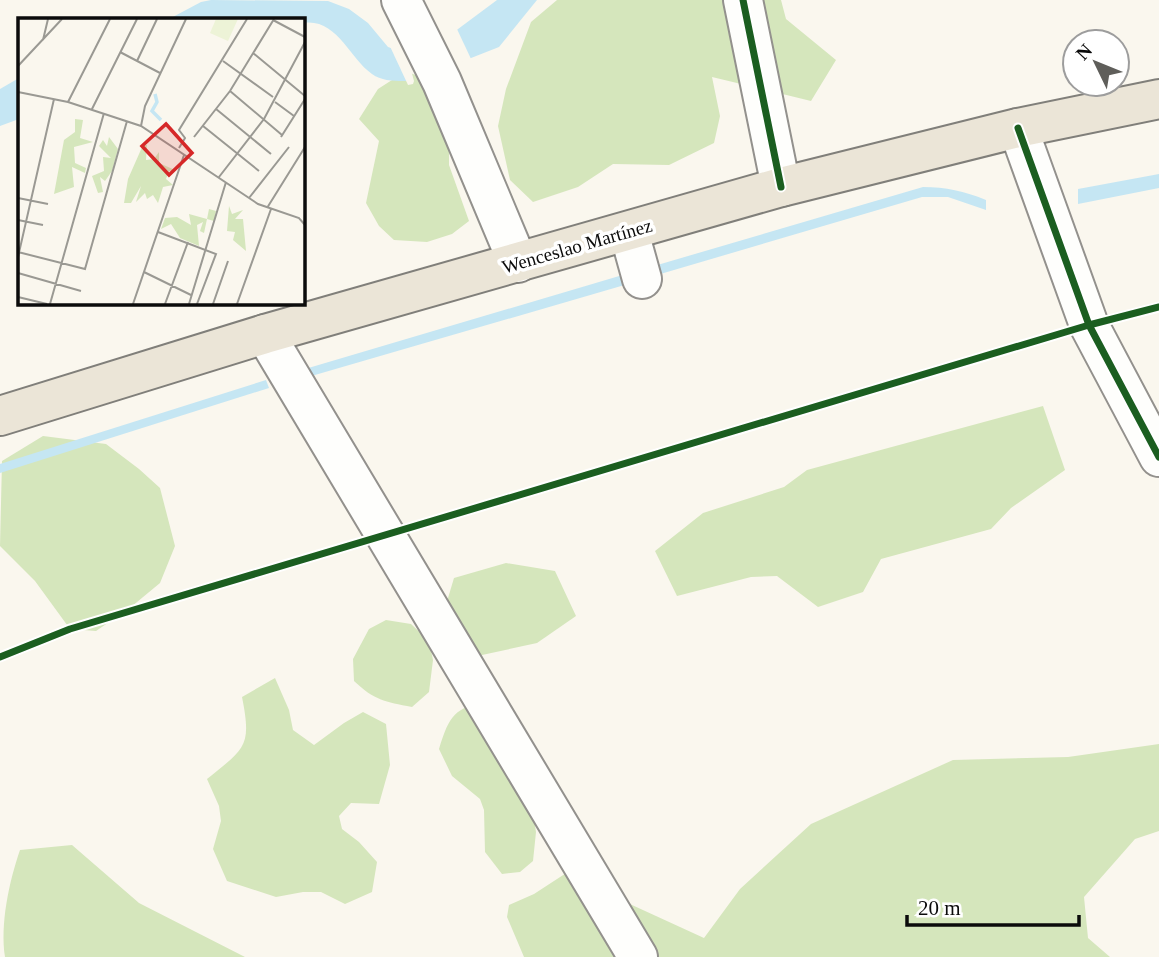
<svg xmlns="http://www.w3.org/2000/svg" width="1159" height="957" font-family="Georgia,serif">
	<rect width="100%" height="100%" fill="#faf7ee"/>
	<g fill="#d5e6bc">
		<polygon points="557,0 781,0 786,19 836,60 811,101 712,77 720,116 714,143 669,165 613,164 578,187 533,202 510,180 498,126 506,89 531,22"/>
		<polygon points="406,71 429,81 455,130 449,150 449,165 469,221 452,234 427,242 394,240 379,226 366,203 379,141 359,119 378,89"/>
		<polygon points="1043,406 1065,470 1011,508 991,529 881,559 863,592 818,607 777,576 751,577 677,596 655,551 703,513 784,487 807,470"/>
		<polygon points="43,436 106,444 139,469 160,488 175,546 160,583 131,607 96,631 70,629 35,581 0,546 2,461"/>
		<polygon points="506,563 555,571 576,616 537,643 482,655 456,650 439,628 454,578"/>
		<path d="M386,620L411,624L429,641L433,660L429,692L412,707C385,702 374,700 354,681L353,659L369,629Z"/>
		<path d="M275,678L289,710L293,730L314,745L344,723L363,712L386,724L390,765L379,804L351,803L339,816L342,829L359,842L377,862L372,892L345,904L321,892H303L276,897L227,881L213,849L221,821L219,806L207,779C245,748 252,747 242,697Z"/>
		<path d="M489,700L532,807L536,832L533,861L520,872L502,874L485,852L484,810L480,799L452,776L439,749C450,714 454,709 489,700Z"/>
		<polygon points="1159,744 1159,831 1135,839 1084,897 1088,938 1110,957 524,957 507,917 509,905 534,894 577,866 632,905 704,938 740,889 811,824 953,760 1068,757"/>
		<path d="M72,845L139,903L245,957H5C0,924 9,882 20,850Z"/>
	</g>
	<g fill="#c5e6f3">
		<path d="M211,0L328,1L349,9L368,23L388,47L403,52L411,81C398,81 383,82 372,74C349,58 337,18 303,23V19H169L201,2Z"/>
		<polygon points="497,0 537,0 499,47 466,60 454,32"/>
		<polygon points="19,78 19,119 0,126 0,89"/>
		<polygon points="1159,174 1159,188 1078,204 1078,189"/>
		<path d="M923,187C946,187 964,191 986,200V210L948,197H922L657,275L654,266Z"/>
		<polygon points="626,274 628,284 308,377 305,369"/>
		<polygon points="266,380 269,388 0,473 0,464"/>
	</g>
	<g fill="#faf7ee">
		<polygon points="456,27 472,61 467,63 463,62 450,33"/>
		<polygon points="387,40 406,51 414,81 413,84 408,85"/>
	</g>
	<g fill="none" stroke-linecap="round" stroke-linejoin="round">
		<defs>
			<g id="minor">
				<polyline points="401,0 442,82 518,263"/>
				<polyline points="743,0 781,187"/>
				<polyline points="1018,128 1089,325 1159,457"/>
				<polyline points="629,232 642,279"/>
				<polyline points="265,334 638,957"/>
			</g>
			<polyline id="major" points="0,416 265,334 781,187 1018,128 1159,99"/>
		</defs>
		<use href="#minor" stroke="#93918d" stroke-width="42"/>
		<use href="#major" stroke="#807f7a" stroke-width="42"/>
		<use href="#minor" stroke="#fefefc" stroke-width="38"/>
		<use href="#major" stroke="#ebe5d7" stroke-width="38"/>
		<defs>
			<g id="cycleway">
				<polyline points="743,0 781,187"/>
				<polyline points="1018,128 1089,325 1159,457"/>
				<polyline points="0,657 70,629 1089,325 1159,307"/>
			</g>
		</defs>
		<use href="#cycleway" stroke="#fff" stroke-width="11"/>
		<use href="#cycleway" stroke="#1b5e20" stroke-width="7"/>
	</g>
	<g text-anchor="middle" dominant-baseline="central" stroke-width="7" stroke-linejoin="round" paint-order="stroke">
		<g font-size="19" fill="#0b0b0b" stroke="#fff">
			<text transform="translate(577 246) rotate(-16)">Wenceslao Martínez</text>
		</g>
	</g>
	<g transform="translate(18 18)">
		<rect width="287" height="287" fill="#faf7ee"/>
		<path d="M57,101L65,102L62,120L75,124L56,129L57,145L68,150L67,155L54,149L56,169L36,176L46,122L57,114ZM91,119L100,131L94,153L87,163L82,159L85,174L80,175L74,158L86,153L85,139L93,140L81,128L85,122L89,128ZM125,127H129L128,142L136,141L141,134V145L157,152L151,153L148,161L155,167L145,169L140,185L135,177L129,181L127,175L118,184L123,168L113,185H106L110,161ZM211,188L214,196L225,192L217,201H225L228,233L215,222L217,214L209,213ZM191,191L198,193L196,203L189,201L186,215L182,213L185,204L179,207L181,228L162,220L153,206L143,211L147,200L159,199L173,207L171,196L189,201Z" fill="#d5e6bc"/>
		<path d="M198,1H220L210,23L192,15Z" fill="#edf3d7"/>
		<path fill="none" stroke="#c5e6f3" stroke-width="3.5" d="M137,76L139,84L134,93L143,102"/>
		<path fill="none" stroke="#9a9993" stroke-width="2" d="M255,2L287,19M25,22L30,1M102,34L142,55M235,35L287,78M119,43L139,1M205,43L255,79M0,48L44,1M212,73L264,117M0,74L50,84L123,108L240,186L281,200L287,207M50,84L92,1M257,84L276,98M74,91L119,1M198,91L253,136M123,108L127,88L168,1M185,108L241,153M176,119L212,73L256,1M263,119L287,81M161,130L167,120L161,112L229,1M201,159L246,101L287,24M0,180L30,186M231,180L271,129M249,190L287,129M0,202L25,207M140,214L198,236L179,286M0,234L67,251L109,103M0,239L36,81M126,254L173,277M0,255L63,273M0,279L29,286M32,286L86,95M115,286L166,137M147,286L170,224M171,286L208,164M195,286L210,243M219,286L253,191"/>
		<path fill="#d62828" fill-opacity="0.15" stroke="#d62828" stroke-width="3.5" d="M148,106L174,135L151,157L124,128Z"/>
		<rect width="287" height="287" fill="none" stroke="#0b0b0b" stroke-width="3.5"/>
	</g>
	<g transform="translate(1096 63) rotate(313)"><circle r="33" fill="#ffffff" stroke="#9d9d9d" stroke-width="2"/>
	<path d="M0-5L12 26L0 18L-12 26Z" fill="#5f5e5a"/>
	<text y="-10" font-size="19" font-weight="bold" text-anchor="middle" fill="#0b0b0b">N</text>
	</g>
	<path d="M907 915v10h172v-10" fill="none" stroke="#0b0b0b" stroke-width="3.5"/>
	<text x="918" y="915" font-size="21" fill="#0b0b0b" stroke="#ffffff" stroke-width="5" paint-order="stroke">20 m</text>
</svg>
